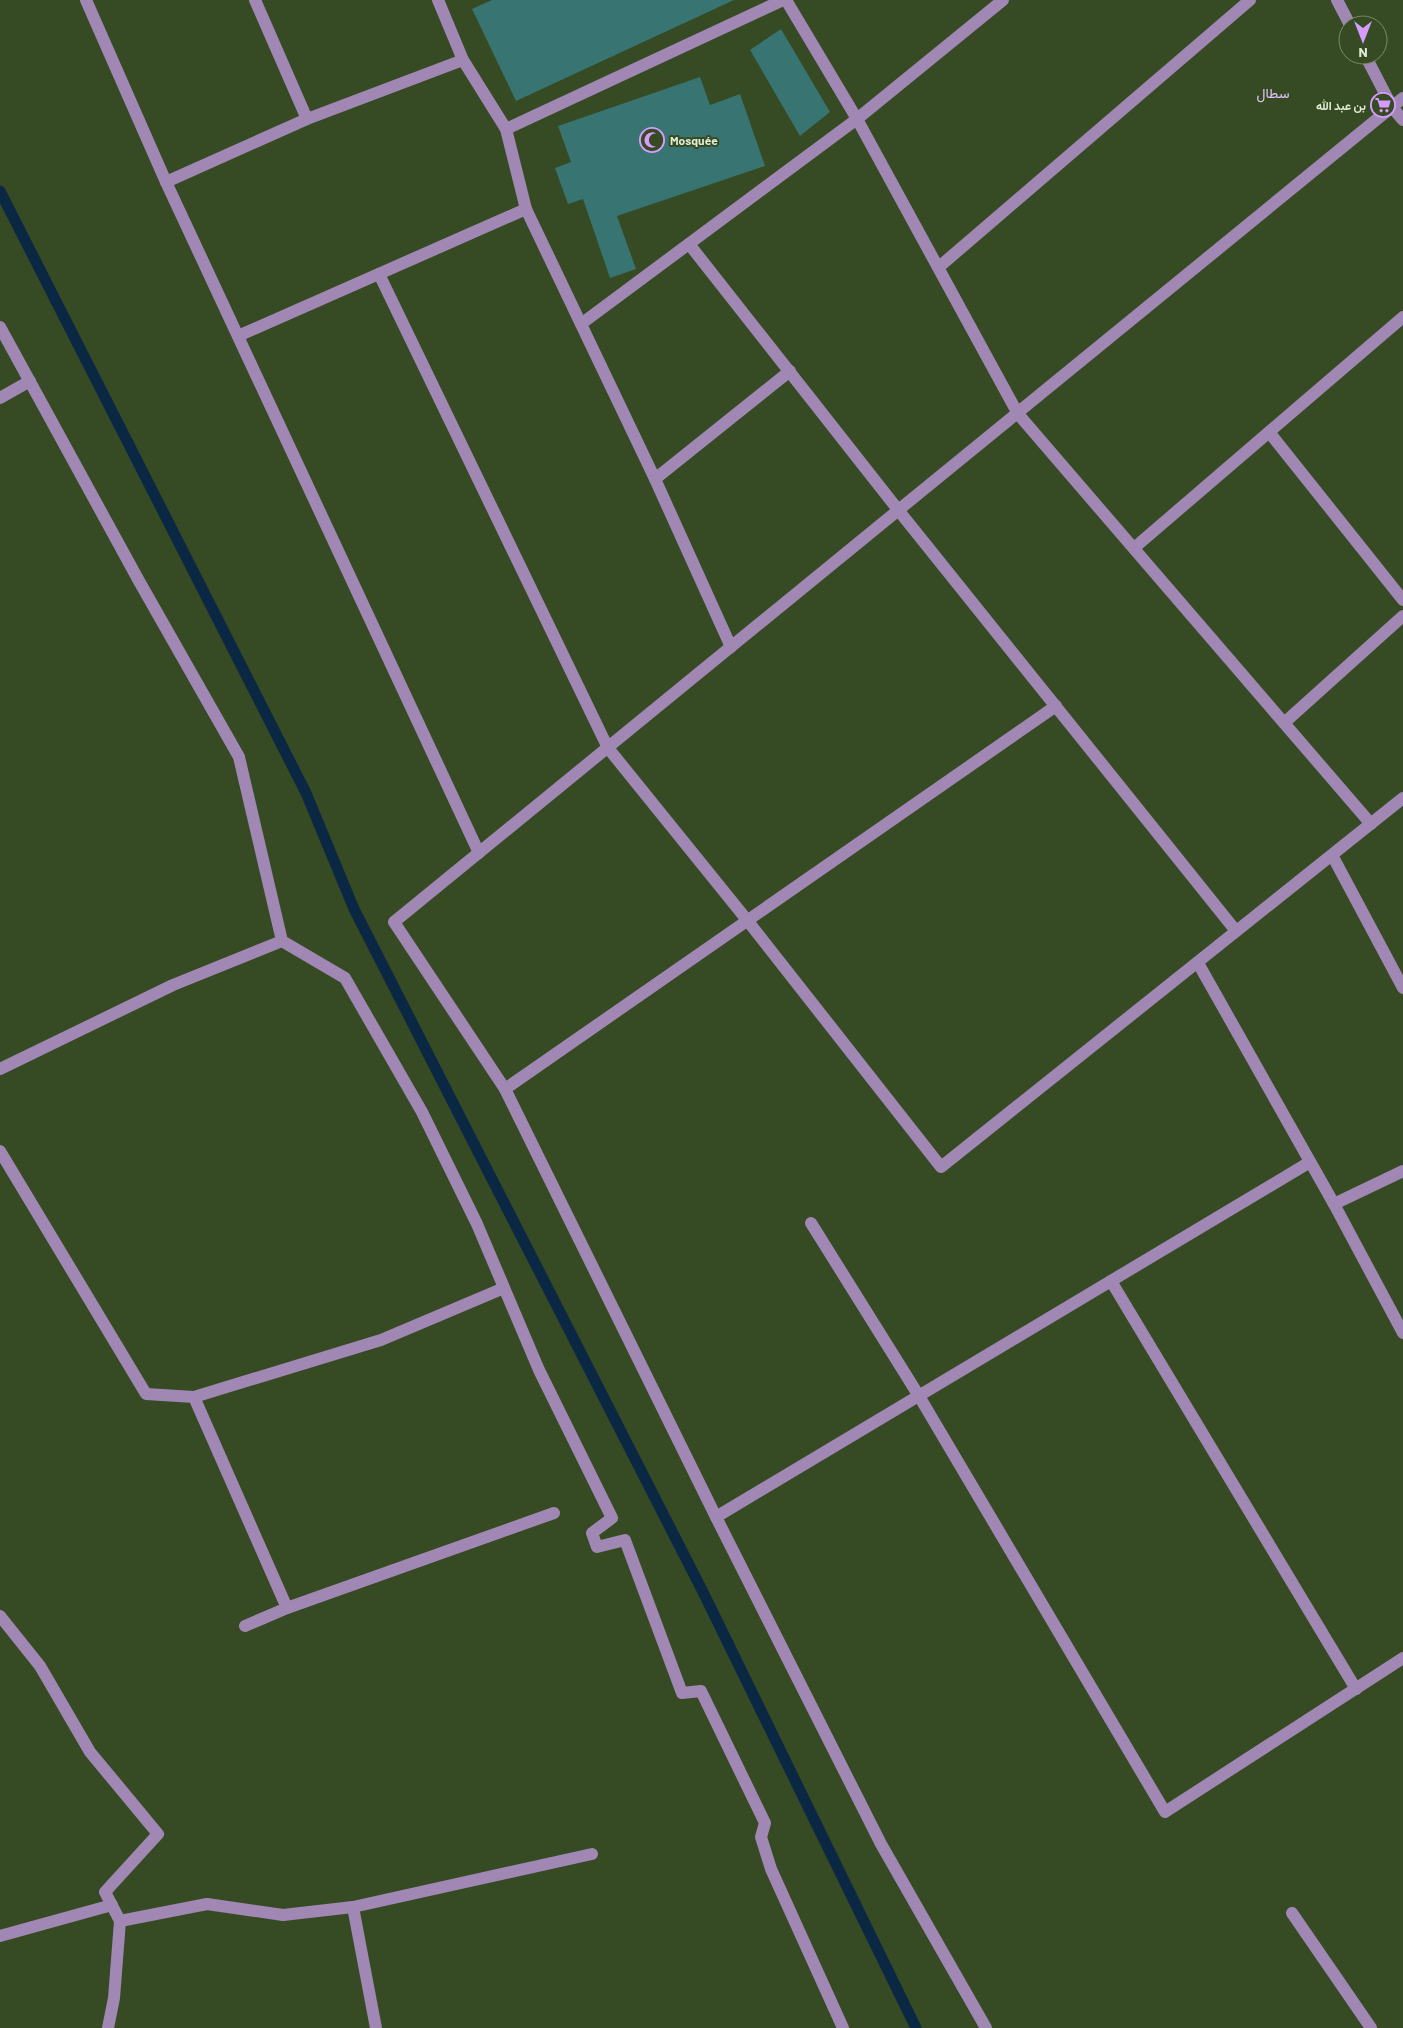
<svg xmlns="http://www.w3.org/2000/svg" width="1403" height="2028" font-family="Barlow,Vazirmatn,sans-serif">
	<rect width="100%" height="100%" fill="#364a23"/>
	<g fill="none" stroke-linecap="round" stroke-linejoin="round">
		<polyline stroke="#0a2844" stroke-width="11" points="0,191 306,793 354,909 703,1592 916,2028"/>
	</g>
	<g fill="#387471">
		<polygon points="492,0 734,0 516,101 472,9"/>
		<polygon points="781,29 830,112 800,136 750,50"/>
		<polygon points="700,77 710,105 740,94 765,166 617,216 636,269 610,278 583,199 568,204 555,168 571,162 558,126"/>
	</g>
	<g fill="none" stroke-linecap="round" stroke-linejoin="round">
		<g stroke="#a187b4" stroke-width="12">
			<polyline points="86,0 166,182 479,853"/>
			<polyline points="255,0 307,119"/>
			<polyline points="438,0 463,60 506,129 526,209 655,479 731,647"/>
			<polyline points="786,0 857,119 1018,414 1371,824"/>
			<polyline points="1337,0 1350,25"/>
			<polyline points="1365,55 1392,107 1403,120"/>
			<polyline points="506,129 783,0"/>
			<polyline points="166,182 307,119 463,60"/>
			<polyline points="689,244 899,511 1236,931"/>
			<polyline points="939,267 1250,0"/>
			<polyline points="379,274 608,748 747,920 941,1167 1403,798"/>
			<polyline points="581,324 857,119 1003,0"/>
			<polyline points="0,327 139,581 239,757 282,941 345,978 422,1112 477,1224 539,1370 612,1518 592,1533 597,1547 625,1540 682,1693 701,1691 765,1823 761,1837 771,1869 843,2028"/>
			<polyline points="238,336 526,209"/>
			<polyline points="0,398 30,381"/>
			<polyline points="1269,432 1403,600"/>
			<polyline points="655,479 790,371"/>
			<polyline points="1134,548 1403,317"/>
			<polyline points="1284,723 1403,616"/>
			<polyline points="1332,855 1403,988"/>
			<polyline points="1198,963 1334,1204 1403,1333"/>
			<polyline points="0,1069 173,985 282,941"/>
			<polyline points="505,1089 1056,706"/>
			<polyline points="0,1151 146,1394 194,1397 381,1340 504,1288"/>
			<polyline points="1334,1204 1403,1171"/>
			<polyline points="811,1223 919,1396 1165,1812 1403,1658"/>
			<polyline points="1111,1281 1356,1689"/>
			<polyline points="194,1397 287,1608"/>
			<polyline points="716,1517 1310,1162"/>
			<polyline points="0,1616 40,1666 90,1752 158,1834 105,1892 120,1921 114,1998 108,2028"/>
			<polyline points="245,1626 287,1608 554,1513"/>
			<polyline points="353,1907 376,2028"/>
			<polyline points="1292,1913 1371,2028"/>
			<polyline points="120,1921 207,1904 283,1915 353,1907 592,1854"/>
			<polyline points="0,1936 112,1905"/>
			<polyline points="986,2028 881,1844 716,1517 505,1089 394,922 1403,98"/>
		</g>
	</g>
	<defs>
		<symbol id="supermarket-ring" viewBox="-11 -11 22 22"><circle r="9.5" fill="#364a23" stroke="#d59cfb" stroke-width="1.5"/><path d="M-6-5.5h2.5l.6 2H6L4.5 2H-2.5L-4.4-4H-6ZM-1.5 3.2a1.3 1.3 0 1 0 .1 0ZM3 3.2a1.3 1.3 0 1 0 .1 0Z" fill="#d59cfb"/></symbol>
		<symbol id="mosque-ring" viewBox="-11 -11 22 22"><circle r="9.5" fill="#364a23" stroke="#d59cfb" stroke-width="1.5"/><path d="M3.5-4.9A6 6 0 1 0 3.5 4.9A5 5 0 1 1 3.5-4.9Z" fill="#d59cfb"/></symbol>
	</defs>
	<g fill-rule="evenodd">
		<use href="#supermarket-ring" x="1369" y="91" width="28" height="28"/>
		<use href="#mosque-ring" x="638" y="126" width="28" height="28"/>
	</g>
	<g text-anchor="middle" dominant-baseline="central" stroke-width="4" stroke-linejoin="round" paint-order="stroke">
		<g font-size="12" font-weight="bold" fill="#dfebd4" stroke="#364a23" text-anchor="end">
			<text x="1366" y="105">بن عبد الله</text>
			<text x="670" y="140" text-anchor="start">Mosquée</text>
		</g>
		<g font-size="14" fill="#e1c2f8" stroke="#364a23">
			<text x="1273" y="92">سطال</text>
		</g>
	</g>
	<g transform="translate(1363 40) rotate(180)"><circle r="24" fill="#364a23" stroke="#7a8a6a"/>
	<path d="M0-4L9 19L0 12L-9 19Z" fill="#d59cfb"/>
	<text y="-8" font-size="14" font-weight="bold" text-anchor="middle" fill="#dfebd4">N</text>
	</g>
</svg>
